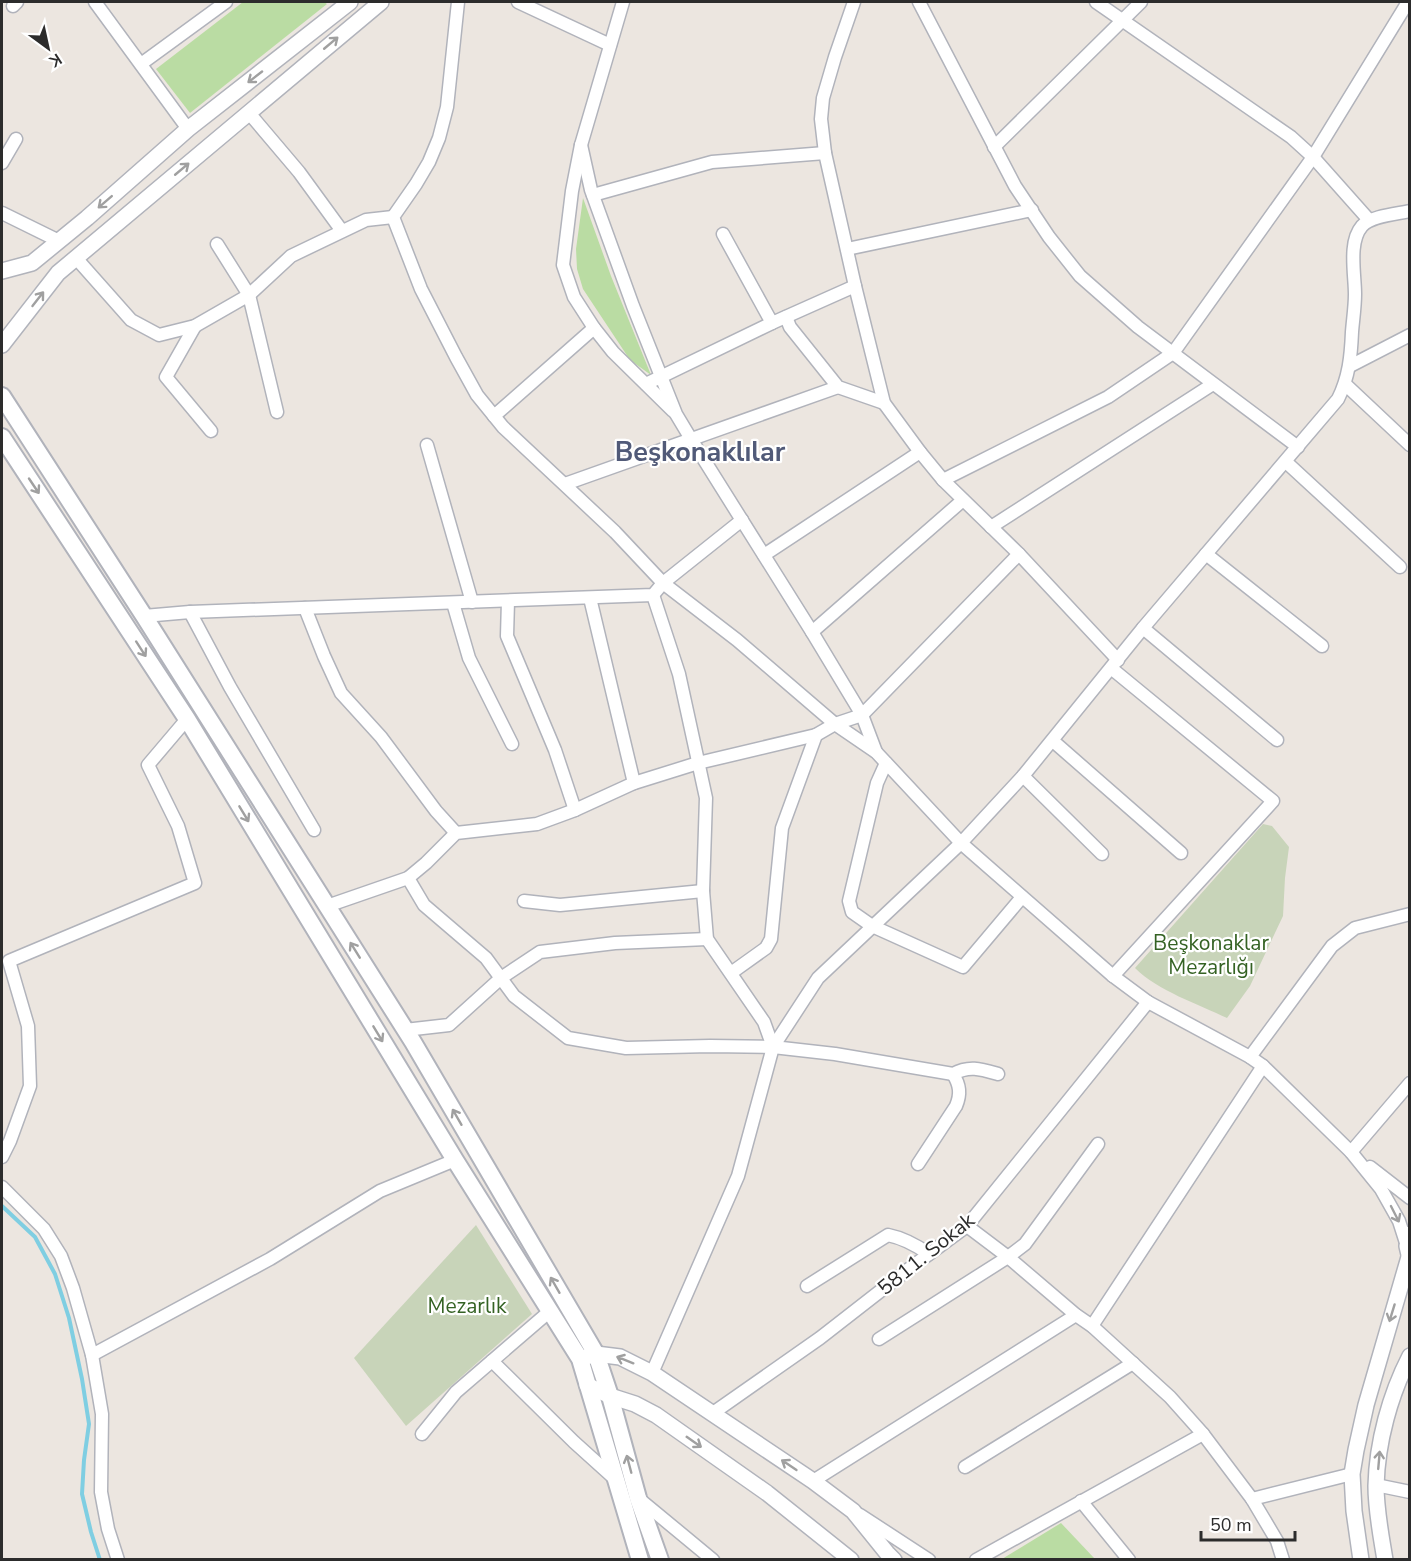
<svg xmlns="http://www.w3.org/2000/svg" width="1411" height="1561" font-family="'Nunito Sans',sans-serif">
	<rect width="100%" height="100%" fill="#ece6e0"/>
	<g fill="#badca3">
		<polygon points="243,2 324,2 327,4 190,113 156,69"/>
		<polygon points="583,198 611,276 651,375 630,360 583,289 577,269 576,249"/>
		<polygon points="1061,1523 1095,1559 1002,1559"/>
	</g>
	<g fill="#c8d4b9">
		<path d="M1263,824L1272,826L1289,847L1285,878L1283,916L1250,986L1227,1018C1198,1004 1158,991 1135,968Z"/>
		<polygon points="476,1225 532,1314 406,1426 354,1358"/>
	</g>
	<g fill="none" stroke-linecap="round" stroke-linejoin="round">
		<polyline stroke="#7fcee2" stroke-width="4" points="2,1206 35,1237 55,1274 69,1318 82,1379 89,1424 84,1460 82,1494 91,1532 100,1560"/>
		<defs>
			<g id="minor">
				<polyline points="95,2 188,129"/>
				<polyline points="458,2 447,107 439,138 429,162 416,184 393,217 421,289 456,357 477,395 503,427 615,532 663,583 737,640 835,724 876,752 961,843 1113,976 1148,1002 1250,1057 1263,1066 1351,1152 1381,1189 1399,1221 1407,1246"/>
				<polyline points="518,2 610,45"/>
				<polyline points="623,2 581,145 572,191 563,265 574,297 594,328 613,352 673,411"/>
				<polyline points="854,2 835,57 823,98 821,119 825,153 855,286 884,403 920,452 943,480 1019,554 1118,660"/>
				<polyline points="919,2 1015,186 1049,237 1080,276 1138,327 1298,447"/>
				<polyline points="1096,2 1291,137 1313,157 1369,220"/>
				<polyline points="13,6 17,2"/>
				<polyline points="141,64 226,2"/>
				<polyline points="249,113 299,172 342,231"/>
				<polyline points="581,145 591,190 633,306 676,414 691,439 812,632 862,715 876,752"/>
				<polyline points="994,147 1141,2"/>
				<polyline points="2,163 16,139"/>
				<polyline points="593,195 712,162 825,153"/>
				<polyline points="2,213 59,241"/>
				<polyline points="723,234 772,323"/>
				<polyline points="217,244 249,295 277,412"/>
				<polyline points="847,249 1032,210"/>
				<polyline points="76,258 131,320 159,335 195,326 249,295 291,256 366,220 393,217"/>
				<polyline points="786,317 790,327 838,387 884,403"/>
				<polyline points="195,326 166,377 211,431"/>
				<polyline points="1350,366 1410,335"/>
				<polyline points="646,384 772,323 855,286"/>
				<polyline points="1346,385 1410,445"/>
				<polyline points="494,416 594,328"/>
				<polyline points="427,445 472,602"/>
				<polyline points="1286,462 1400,567"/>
				<polyline points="943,480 1108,397 1173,353 1313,157 1408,2"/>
				<polyline points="565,484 838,387"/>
				<polyline points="991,527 1213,384"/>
				<polyline points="1206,554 1322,646"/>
				<polyline points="764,555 920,452"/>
				<polyline points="653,595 679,674 706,798 703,891 707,939 764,1022 773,1047"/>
				<polyline points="590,598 634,783"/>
				<polyline points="508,601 507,636 555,750 575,810"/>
				<polyline points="453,603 469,658 512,744"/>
				<polyline points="305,608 324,656 341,693 381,737 436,811 456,833"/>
				<polyline points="190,612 230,687 314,830"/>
				<polyline points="144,616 190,612 653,595 663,583 742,520"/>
				<polyline points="1143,628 1277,740"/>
				<polyline points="812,632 963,500"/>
				<polyline points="1111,668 1273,801 1113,976"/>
				<polyline points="1053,741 1181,853"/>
				<polyline points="886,763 877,783 849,901 852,912 872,926 963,967 1022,897"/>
				<polyline points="1023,776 1102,854"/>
				<path d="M408,878L424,905L486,958L514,996L568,1038L626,1048L710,1046L773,1047L835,1054L953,1074C969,1065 981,1069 998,1074"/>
				<polyline points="524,901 560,905 703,891"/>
				<polyline points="327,906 408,878 426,863 456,833 537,824 575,810 634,783 698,763 816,735"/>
				<polyline points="731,973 766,948 771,939 782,828 816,735 835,724 862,715 1019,554"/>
				<polyline points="405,1030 449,1025 501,978 540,952 615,943 707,939"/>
				<polyline points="1250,1057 1332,946 1355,928 1410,914"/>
				<polyline points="1351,1152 1410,1083"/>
				<polyline points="2,1157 10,1141 30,1086 28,1026 9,961 195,883 178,826 148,765 187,719"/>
				<path d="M918,1164L956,1106C961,1094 960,1085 953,1074"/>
				<polyline points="1370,1167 1410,1198"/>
				<polyline points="2,1187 44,1229 61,1256 73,1288 92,1355 102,1414 101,1492 108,1529 118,1560"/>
				<polyline points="967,1226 1008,1257 1076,1315 1092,1326 1170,1397 1203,1434 1252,1499 1277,1541 1283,1560"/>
				<path d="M807,1286L888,1235C903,1238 916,1245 929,1254"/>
				<polyline points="1092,1326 1263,1066"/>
				<polyline points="879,1339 1008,1257 1025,1244 1098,1144"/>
				<polyline points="92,1355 270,1259 380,1191 455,1160"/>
				<polyline points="492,1361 574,1442 615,1479"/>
				<path d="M652,1373L738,1176L773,1047L818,978L961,843L1023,776L1143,628L1338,399C1349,377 1351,356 1352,332C1353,319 1355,307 1355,294C1355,274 1348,242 1362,226C1371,216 1396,214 1410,211"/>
				<polyline points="713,1413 820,1338 906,1271 967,1226 1148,1002"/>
				<polyline points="422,1434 456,1392 550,1311"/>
				<polyline points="965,1467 1133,1363"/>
				<polyline points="813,1481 1076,1315"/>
				<polyline points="1376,1485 1410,1492"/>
				<polyline points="638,1498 713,1560"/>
				<polyline points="1252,1499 1352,1474"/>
				<polyline points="1081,1501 1129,1560"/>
				<polyline points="860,1515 929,1560"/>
				<polyline points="976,1560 1203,1434"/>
			</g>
			<g id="tertiary">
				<polyline points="2,271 32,263 87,218 188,129 350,2"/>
				<polyline points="2,345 58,273 381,2"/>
				<polyline points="1410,1234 1407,1246 1410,1259"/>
				<polyline points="586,1357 596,1354 620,1357 652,1373 813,1481 853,1511 887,1553 894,1560"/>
				<polyline points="587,1385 610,1396 635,1404 656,1415 767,1493 851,1560"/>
				<polyline points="1361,1560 1354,1511 1352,1474 1356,1450 1366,1405 1409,1257"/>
				<path d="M1385,1560C1381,1535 1376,1511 1376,1486C1377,1442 1390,1395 1410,1356"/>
			</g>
			<g id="secondary">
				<polyline points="2,396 144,616 413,1042 596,1354 610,1396 638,1498 660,1560"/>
				<polyline points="2,437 187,719 455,1160 580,1359 640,1560"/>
			</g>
		</defs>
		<use href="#minor" stroke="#b1b3bb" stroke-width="15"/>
		<use href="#tertiary" stroke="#b1b3bb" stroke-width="18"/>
		<use href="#secondary" stroke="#b1b3bb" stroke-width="20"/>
		<use href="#minor" stroke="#fff" stroke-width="12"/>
		<use href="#tertiary" stroke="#fff" stroke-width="15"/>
		<use href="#secondary" stroke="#fff" stroke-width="16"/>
	</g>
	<defs><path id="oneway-shaft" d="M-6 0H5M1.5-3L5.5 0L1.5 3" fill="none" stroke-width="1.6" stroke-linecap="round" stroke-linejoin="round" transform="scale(1.5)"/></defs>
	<g stroke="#a0a0a0">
		<use href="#oneway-shaft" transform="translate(331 43) rotate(-40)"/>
		<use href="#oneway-shaft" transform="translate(255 77) rotate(142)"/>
		<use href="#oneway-shaft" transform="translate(182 169) rotate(-40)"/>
		<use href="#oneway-shaft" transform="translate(105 202) rotate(139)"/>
		<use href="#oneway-shaft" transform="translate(38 299) rotate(-52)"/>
		<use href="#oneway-shaft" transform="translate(34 486) rotate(56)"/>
		<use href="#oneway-shaft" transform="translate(141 649) rotate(57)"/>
		<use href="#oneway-shaft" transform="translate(244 814) rotate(59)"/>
		<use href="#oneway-shaft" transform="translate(355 950) rotate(-122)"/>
		<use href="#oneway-shaft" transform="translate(378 1034) rotate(59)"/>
		<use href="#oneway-shaft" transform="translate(457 1117) rotate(-120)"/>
		<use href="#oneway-shaft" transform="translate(1395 1214) rotate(63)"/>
		<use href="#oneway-shaft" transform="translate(555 1285) rotate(-120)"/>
		<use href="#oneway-shaft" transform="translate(1392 1313) rotate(107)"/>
		<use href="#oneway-shaft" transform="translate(625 1360) rotate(-158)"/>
		<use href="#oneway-shaft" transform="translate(694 1442) rotate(35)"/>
		<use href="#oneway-shaft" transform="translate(1379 1460) rotate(-85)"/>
		<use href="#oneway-shaft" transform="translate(629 1464) rotate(-105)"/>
		<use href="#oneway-shaft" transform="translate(789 1465) rotate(-146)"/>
	</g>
	<g text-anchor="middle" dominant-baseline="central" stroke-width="4.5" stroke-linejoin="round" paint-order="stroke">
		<g font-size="21" fill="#346223" stroke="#fff">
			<text x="1211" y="943">Beşkonaklar<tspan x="1211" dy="24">Mezarlığı</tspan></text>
			<text x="467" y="1306">Mezarlık</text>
		</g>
		<g font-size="21" fill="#2c2c2c" stroke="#fff">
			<text transform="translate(926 1254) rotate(-39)">5811. Sokak</text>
		</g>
		<g font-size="27" font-weight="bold" fill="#515a78" stroke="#fff">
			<text x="700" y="452">Beşkonaklılar</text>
		</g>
	</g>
	<rect width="1411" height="1561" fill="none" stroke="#2c2c2c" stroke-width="6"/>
	<g transform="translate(48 48) rotate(147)" stroke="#ffffff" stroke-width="4.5" paint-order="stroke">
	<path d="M0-4.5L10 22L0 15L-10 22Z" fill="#2c2c2c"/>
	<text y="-9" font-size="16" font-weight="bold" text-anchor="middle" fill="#2c2c2c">K</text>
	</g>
	<path d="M1201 1531v9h94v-9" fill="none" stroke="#2c2c2c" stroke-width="3"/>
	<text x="1210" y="1531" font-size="18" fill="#2c2c2c" stroke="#ffffff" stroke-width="4.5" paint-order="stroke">50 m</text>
</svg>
